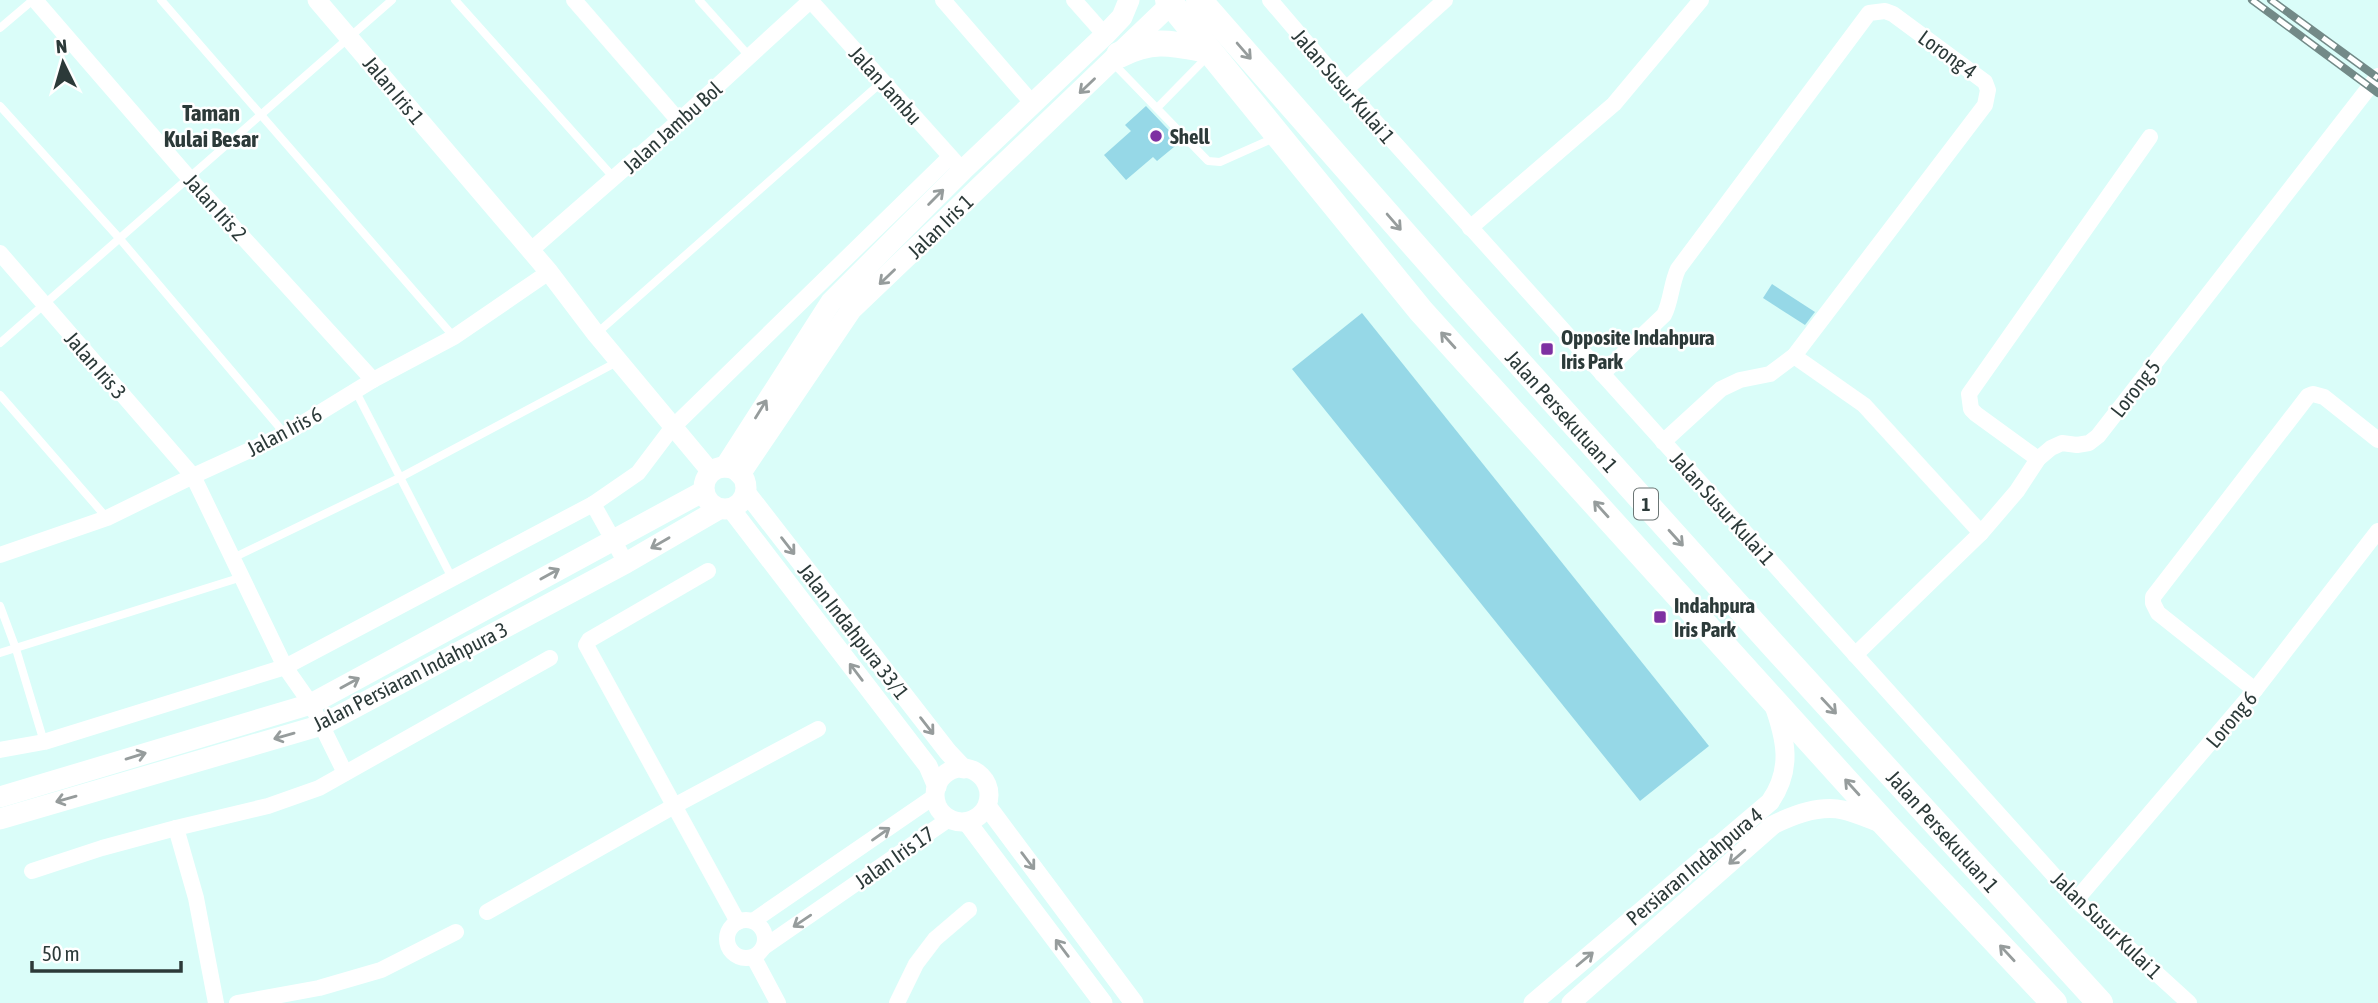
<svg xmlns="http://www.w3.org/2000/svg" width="2378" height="1003" font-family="'Asap Condensed',sans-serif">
	<rect width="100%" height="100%" fill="#dafdf9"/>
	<g fill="#96d8e7">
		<polygon points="1146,106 1180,142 1157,161 1153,157 1126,180 1104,155 1131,131 1125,125"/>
		<polygon points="1772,284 1815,312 1805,325 1763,298"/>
		<polygon points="1362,313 1709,746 1640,801 1292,369"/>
	</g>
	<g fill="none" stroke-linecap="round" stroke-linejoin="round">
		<g stroke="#fff" stroke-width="8">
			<polyline points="161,0 454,337"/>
			<polyline points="455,0 614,178"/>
			<polyline points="699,0 750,57"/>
			<polyline points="0,28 33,0"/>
			<polyline points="1113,63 1208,161 1220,162 1274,138"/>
			<polyline points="0,106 120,239 285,434"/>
			<polyline points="1157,108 1209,55"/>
			<polyline points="596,334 883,81"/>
			<polyline points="0,343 392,0"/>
			<polyline points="355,390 452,578"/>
			<polyline points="0,395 107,518"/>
			<polyline points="233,558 401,477 617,362"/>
			<polyline points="0,606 16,649 44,742"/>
			<polyline points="0,653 242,577"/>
		</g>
		<g stroke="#fff" stroke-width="16">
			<polyline points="35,0 189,178 373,380"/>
			<polyline points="574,0 679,121"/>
			<polyline points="810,0 958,165"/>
			<polyline points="943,0 1033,104"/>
			<polyline points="1074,0 1105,35"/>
			<polyline points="1270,0 1346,89 2076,900 2189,1003"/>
			<polyline points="1346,89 1445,0"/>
			<polyline points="1470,228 1614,104 1701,0"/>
			<polyline points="531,250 679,121 810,1"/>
			<polyline points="0,253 193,476 285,667 311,704 345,773"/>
			<polyline points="1794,356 1864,405 1981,533"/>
			<path d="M1602,374L1664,315C1671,302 1671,284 1678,269L1869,13L1885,11L1893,14L1985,82L1988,90L1985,105L1794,356L1770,374L1740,380L1721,389L1663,442"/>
			<polyline points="2038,459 1976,414 1971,409 1969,394 2150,137"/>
			<polyline points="593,504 626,563"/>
			<polyline points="0,555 107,518 193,476 285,434 373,380 454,337 549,272"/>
			<polyline points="708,571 589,640 586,645 738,922"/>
			<polyline points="1855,655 1981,533 2017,491 2038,459 2051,448 2062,443 2077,445 2089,443 2098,436 2378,76"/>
			<polyline points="2255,690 2158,613 2153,603 2153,597 2308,396 2313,394 2324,397 2378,440"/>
			<polyline points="0,750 44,742 285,667 593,504 638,473 672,428 950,157"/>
			<polyline points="32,871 102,848 176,828"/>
			<polyline points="2076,900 2255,690 2378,531"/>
			<polyline points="487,912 674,806 818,729"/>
			<circle cx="746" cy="939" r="19"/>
			<polyline points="753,921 935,796"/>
			<polyline points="764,947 949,819"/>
			<polyline points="754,958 778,1003"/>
			<polyline points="216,1003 196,898 176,828 268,806 319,788 550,658"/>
			<polyline points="237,1003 319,988 381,970 456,932"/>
			<polyline points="897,1003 916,964 935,939 969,910"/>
		</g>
		<g stroke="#fff" stroke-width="19">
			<polyline points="317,0 549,272 596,334 711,472"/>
			<polyline points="746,492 948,752 964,769"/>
			<polyline points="731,509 928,766 937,787"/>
			<circle cx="962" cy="795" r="27"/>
			<polyline points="987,806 1134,1003"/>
			<polyline points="967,822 1103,1003"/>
			<path d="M1533,1003L1770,802C1793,769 1786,739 1773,703"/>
			<path d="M1571,1003L1773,825C1793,815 1821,805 1843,810C1857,813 1871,820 1885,825"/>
		</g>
		<g stroke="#fff" stroke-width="21">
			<circle cx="725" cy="488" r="21"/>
			<polyline points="725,467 831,302 963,170 1105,35 1122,17 1129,0"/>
			<polyline points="740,474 851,310 1171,4"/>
			<polyline points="0,797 311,704 704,491"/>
			<polyline points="0,819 322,725 626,563 719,509"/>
		</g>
		<g stroke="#fff" stroke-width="26">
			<polyline points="1168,0 1421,311 1886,825 2054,1003"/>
			<polyline points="1199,0 1452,288 1773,645 2100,1003"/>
			<path d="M1119,55C1153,38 1171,43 1207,50"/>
		</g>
		<defs>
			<g id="rail">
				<polyline points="2252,0 2378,93"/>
				<polyline points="2271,0 2378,78"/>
			</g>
		</defs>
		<use href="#rail" stroke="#738a88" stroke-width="8"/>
		<use href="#rail" stroke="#fff" stroke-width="5" stroke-dasharray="16" stroke-linecap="butt"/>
	</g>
	<defs><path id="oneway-shaft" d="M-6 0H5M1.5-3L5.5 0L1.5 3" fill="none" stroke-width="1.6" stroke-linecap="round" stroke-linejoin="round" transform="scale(1.75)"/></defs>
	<g stroke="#969c9c">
		<use href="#oneway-shaft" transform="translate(1244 51) rotate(49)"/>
		<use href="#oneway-shaft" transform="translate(1087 86) rotate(136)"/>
		<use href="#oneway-shaft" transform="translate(936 197) rotate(-45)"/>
		<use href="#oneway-shaft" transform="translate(1394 222) rotate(49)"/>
		<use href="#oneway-shaft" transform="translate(887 277) rotate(136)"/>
		<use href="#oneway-shaft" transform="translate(1448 340) rotate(-132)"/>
		<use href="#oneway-shaft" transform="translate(761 409) rotate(-58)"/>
		<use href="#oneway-shaft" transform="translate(1601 509) rotate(-132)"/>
		<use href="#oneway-shaft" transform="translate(1676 538) rotate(48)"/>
		<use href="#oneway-shaft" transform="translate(660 543) rotate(150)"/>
		<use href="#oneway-shaft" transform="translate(788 546) rotate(52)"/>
		<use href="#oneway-shaft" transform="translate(550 574) rotate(-29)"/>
		<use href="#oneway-shaft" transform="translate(856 672) rotate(-127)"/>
		<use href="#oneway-shaft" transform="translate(350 683) rotate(-29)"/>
		<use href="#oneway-shaft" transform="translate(1829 706) rotate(47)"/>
		<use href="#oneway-shaft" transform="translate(927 726) rotate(52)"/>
		<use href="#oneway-shaft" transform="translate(284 736) rotate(164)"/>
		<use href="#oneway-shaft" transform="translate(136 756) rotate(-17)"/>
		<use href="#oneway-shaft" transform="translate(1852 787) rotate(-132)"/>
		<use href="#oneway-shaft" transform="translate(66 799) rotate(164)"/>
		<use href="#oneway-shaft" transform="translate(881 834) rotate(-35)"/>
		<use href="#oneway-shaft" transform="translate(1737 857) rotate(139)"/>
		<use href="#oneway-shaft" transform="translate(1028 861) rotate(53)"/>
		<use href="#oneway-shaft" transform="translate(802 921) rotate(146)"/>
		<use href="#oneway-shaft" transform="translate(1062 948) rotate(-127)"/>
		<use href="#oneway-shaft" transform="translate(2007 953) rotate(-133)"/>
		<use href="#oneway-shaft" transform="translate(1585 959) rotate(-40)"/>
	</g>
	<g fill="#7e31a2" stroke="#fff" stroke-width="2.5">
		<circle cx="1156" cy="136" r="7"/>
		<rect x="1540" y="342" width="14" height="14" rx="3.5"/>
		<rect x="1653" y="610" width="14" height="14" rx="3.5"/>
	</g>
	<g text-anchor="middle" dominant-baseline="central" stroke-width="5" stroke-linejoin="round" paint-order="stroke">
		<rect fill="#fff" stroke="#6b7574" stroke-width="2" x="1634" y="488.5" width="24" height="31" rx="5"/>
		<g font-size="19" font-weight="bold" fill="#2c3a39">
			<text x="1646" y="504">1</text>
		</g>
		<g font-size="21" fill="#2c3a39" stroke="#fff">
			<text transform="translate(1948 54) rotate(36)">Lorong 4</text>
			<text transform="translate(886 85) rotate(48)">Jalan Jambu</text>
			<text transform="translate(1344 86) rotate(49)">Jalan Susur Kulai 1</text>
			<text transform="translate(394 90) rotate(50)">Jalan Iris 1</text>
			<text transform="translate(672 127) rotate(-42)">Jalan Jambu Bol</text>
			<text transform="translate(216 207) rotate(48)">Jalan Iris 2</text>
			<text transform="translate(940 226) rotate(-44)">Jalan Iris 1</text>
			<text transform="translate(96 365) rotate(49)">Jalan Iris 3</text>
			<text transform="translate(2135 388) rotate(-52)">Lorong 5</text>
			<text transform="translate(1562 411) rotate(48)">Jalan Persekutuan 1</text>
			<text transform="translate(284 431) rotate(-28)">Jalan Iris 6</text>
			<text transform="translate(1723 508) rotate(48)">Jalan Susur Kulai 1</text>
			<text transform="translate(854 631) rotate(52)">Jalan Indahpura 33/1</text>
			<text transform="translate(410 676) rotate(-27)">Jalan Persiaran Indahpura 3</text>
			<text transform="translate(2231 719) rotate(-50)">Lorong 6</text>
			<text transform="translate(1943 831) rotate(48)">Jalan Persekutuan 1</text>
			<text transform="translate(894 857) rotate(-35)">Jalan Iris 17</text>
			<text transform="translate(1694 866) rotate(-40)">Persiaran Indahpura 4</text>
			<text transform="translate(2107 925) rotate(44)">Jalan Susur Kulai 1</text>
		</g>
		<g font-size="21" font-weight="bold" fill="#2c3a39" stroke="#fff" text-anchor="start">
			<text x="1170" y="136">Shell</text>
			<text x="1561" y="337">Opposite Indahpura<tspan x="1561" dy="24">Iris Park</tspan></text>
			<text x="1674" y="605">Indahpura<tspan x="1674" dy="24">Iris Park</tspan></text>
		</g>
		<g font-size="23" font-weight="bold" fill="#2c3a39" stroke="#fff">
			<text x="211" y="113">Taman<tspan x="211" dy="26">Kulai Besar</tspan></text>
		</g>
	</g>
	<g transform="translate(63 63) rotate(355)" stroke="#ffffff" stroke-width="5" paint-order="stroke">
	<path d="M0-5L12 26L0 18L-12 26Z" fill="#2c3a39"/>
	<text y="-10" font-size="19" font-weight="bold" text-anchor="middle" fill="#2c3a39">N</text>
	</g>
	<path d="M32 961v10h149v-10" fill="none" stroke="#2c3a39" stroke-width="3.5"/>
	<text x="42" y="961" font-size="21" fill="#2c3a39" stroke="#ffffff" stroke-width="5" paint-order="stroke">50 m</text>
</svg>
